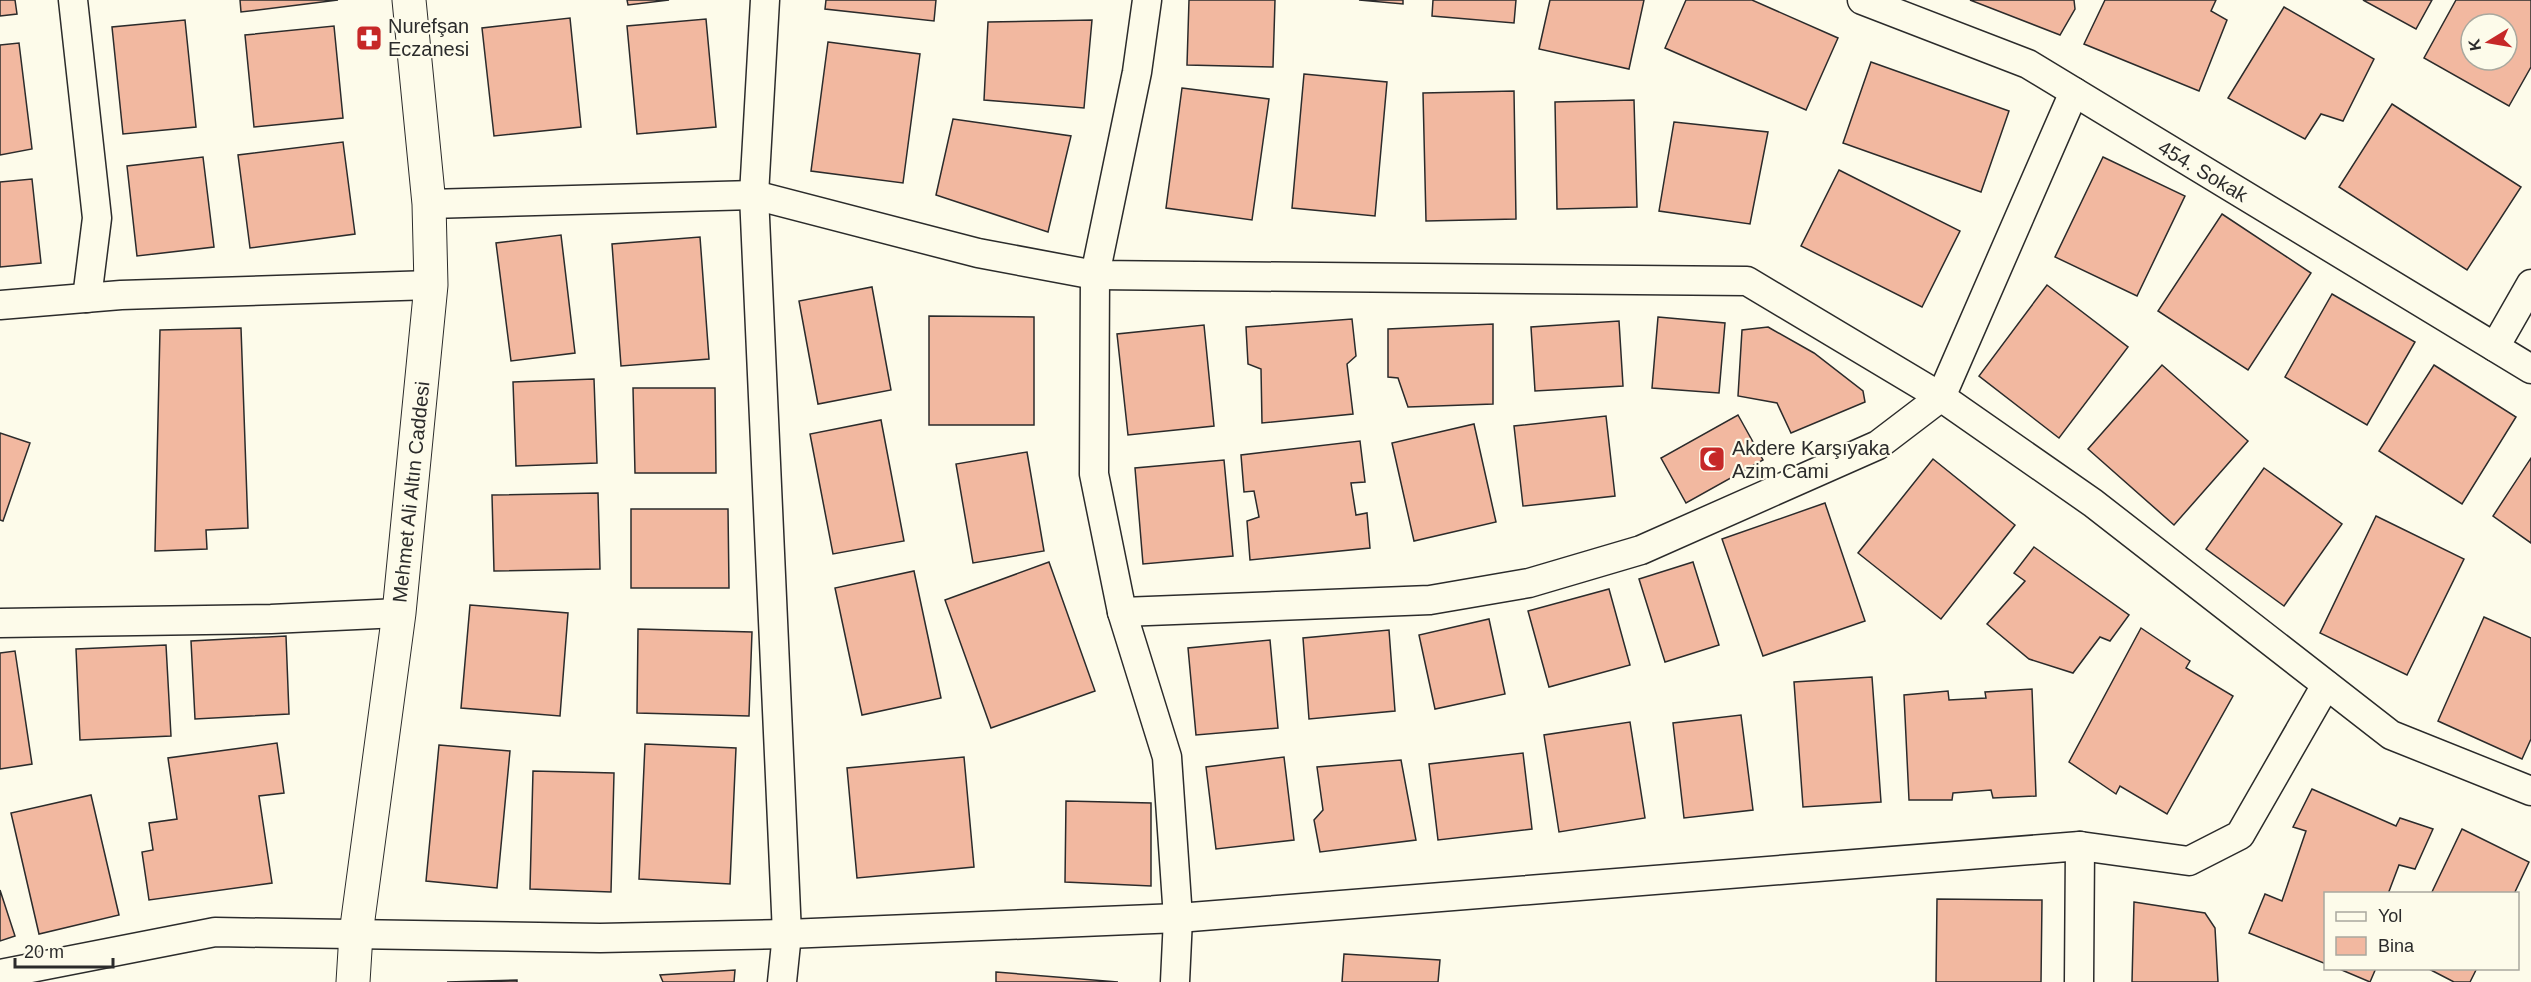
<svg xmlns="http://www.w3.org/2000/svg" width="2531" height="982" font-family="Helvetica,sans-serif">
	<rect width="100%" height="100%" fill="#fdfbea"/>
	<g fill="#f2b8a0" stroke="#2b2b2b" stroke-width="1.5" fill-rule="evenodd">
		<polygon points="0,0 15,0 17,14 0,16"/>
		<polygon points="240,0 338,0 241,12"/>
		<polygon points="627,0 669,0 628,5"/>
		<polygon points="826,0 936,0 934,21 825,9"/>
		<polygon points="1189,0 1275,0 1273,67 1187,65"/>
		<polygon points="1359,0 1403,0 1403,4"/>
		<polygon points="1433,0 1516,0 1514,23 1432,16"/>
		<polygon points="1550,0 1644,0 1629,69 1539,49"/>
		<polygon points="1686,0 1752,0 1838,38 1806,110 1665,48"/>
		<polygon points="1970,0 2074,0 2075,9 2060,35"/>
		<polygon points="2105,0 2216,0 2211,11 2227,20 2199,91 2084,44"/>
		<polygon points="2363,0 2432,0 2416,29"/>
		<path d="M2456,0H2531V67L2509,106L2424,58ZM2471,24H2507V60H2471Z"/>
		<polygon points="2284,7 2374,59 2343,121 2321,114 2305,139 2228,98"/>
		<polygon points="570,18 581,127 494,136 482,28"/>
		<polygon points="706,19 716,127 637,134 627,26"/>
		<polygon points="185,20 196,127 123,134 112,27"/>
		<polygon points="1092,20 1084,108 984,100 988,22"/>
		<polygon points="334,26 343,118 254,127 245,35"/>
		<polygon points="828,42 920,54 903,183 811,171"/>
		<polygon points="19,43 32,149 0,155 0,45"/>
		<polygon points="1871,62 2009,111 1981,192 1843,143"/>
		<polygon points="1304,74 1387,82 1375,216 1292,208"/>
		<polygon points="1182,88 1269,99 1252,220 1166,208"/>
		<polygon points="1514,91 1516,219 1426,221 1423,93"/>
		<polygon points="1634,100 1637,207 1557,209 1555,102"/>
		<polygon points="2392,104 2521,187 2467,270 2339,187"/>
		<polygon points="953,119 1071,136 1048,232 936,195"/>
		<polygon points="1674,122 1768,132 1750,224 1659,211"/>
		<polygon points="343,142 355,234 250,248 238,155"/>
		<polygon points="203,157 214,247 137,256 127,166"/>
		<polygon points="2103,157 2185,196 2137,296 2055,257"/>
		<polygon points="1839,170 1960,231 1922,307 1801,246"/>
		<polygon points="32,179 41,263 0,267 0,182"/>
		<polygon points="2222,214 2311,273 2248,370 2158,311"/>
		<polygon points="561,235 575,353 511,361 496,243"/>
		<polygon points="700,237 709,359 621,366 612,244"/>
		<polygon points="2047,285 2128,347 2059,438 1979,376"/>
		<polygon points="872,287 891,390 818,404 799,301"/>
		<polygon points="2332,294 2415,342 2367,425 2285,377"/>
		<polygon points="929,316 1034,317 1034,425 929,425"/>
		<polygon points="1658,317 1725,323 1719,393 1652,388"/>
		<polygon points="1352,319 1356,356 1347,364 1353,414 1262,423 1261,369 1248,364 1246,327"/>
		<polygon points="1619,321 1623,386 1535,391 1531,327"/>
		<polygon points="1493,324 1493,404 1408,407 1398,378 1388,377 1388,329"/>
		<polygon points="1204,325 1214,426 1128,435 1117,334"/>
		<polygon points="1768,327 1814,353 1863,391 1865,402 1791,433 1777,403 1738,396 1742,330"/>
		<polygon points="241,328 248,528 206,530 207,549 155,551 160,330"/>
		<polygon points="2162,365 2248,441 2174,525 2088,449"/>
		<polygon points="2434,365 2516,417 2462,504 2379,451"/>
		<polygon points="594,379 597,463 516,466 513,382"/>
		<polygon points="633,388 715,388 716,473 635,473"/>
		<polygon points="1738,415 1763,460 1686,503 1661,458"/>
		<polygon points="1606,416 1615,496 1523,506 1514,426"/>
		<polygon points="881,420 904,541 833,554 810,434"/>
		<polygon points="1474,424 1496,522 1414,541 1392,443"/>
		<polygon points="0,433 30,443 3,521 0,520"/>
		<polygon points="1360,441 1365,482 1351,483 1356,515 1367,513 1370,548 1250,560 1247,521 1259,517 1254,491 1244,492 1241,455"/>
		<polygon points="1027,452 1044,551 973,563 956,464"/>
		<polygon points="2531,458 2531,543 2493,516"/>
		<polygon points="1933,459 2015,525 1941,619 1858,553"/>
		<polygon points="1224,460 1233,556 1143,564 1135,468"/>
		<polygon points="2264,468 2342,524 2284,606 2206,549"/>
		<polygon points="598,493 600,569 494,571 492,495"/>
		<polygon points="1825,503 1865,621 1763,656 1722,539"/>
		<polygon points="631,509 728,509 729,588 631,588"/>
		<polygon points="2376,516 2464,559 2407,675 2320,633"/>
		<polygon points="2034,547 2129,615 2110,641 2100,637 2073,673 2029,659 1987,624 2025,581 2014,573"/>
		<polygon points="1049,562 1095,691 991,728 945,600"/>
		<polygon points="1693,562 1719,645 1665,662 1639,579"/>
		<polygon points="914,571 941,698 862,715 835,588"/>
		<polygon points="1609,589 1630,665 1549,687 1528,611"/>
		<polygon points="470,605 568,613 560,716 461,708"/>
		<polygon points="2484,617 2531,638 2531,739 2522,759 2438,721"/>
		<polygon points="1489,619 1505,694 1435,709 1419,635"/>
		<polygon points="2141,628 2190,661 2186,668 2233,696 2167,814 2120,786 2116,794 2069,762"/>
		<polygon points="638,629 752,632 749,716 637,713"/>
		<polygon points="1389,630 1395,711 1309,719 1303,638"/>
		<polygon points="286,636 289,714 195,719 191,641"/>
		<polygon points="1270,640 1278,728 1196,735 1188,648"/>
		<polygon points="166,645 171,736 80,740 76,649"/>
		<polygon points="15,651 32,764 0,769 0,653"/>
		<polygon points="1872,677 1881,802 1803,807 1794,682"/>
		<polygon points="2032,689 2036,796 1993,798 1991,790 1953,793 1952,800 1909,800 1904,695 1948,691 1949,700 1986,698 1985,692"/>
		<polygon points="1741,715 1753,810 1684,818 1673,723"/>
		<polygon points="1630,722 1645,818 1559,832 1544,735"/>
		<polygon points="277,743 284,793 259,796 272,883 149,900 142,852 153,850 149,823 177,819 168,758"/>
		<polygon points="645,744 736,748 730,884 639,879"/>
		<polygon points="439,745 510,751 497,888 426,881"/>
		<polygon points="1523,753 1532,829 1438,840 1429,764"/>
		<polygon points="964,757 974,867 857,878 847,768"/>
		<polygon points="1284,757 1294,840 1216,849 1206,767"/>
		<polygon points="1401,760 1416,840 1320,852 1314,820 1323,810 1317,767"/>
		<polygon points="533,771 614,773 611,892 530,889"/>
		<polygon points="2312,789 2396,826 2400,818 2433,829 2415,869 2399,865 2388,894 2326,894 2326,964 2249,933 2265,894 2282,901 2306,831 2293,827"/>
		<polygon points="91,795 119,915 39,934 11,813"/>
		<polygon points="1066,801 1151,803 1151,886 1065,882"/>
		<polygon points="2462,829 2529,862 2514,894 2431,894"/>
		<polygon points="0,890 15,936 0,941"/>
		<polygon points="1937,899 2042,900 2041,982 1936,982"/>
		<polygon points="2134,902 2205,913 2215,928 2218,982 2132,982"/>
		<polygon points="1344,954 1440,960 1438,982 1342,982"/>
		<polygon points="2337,968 2376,968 2370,982"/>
		<polygon points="2427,968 2477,968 2470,982 2454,982"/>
		<polygon points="735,970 734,982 663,982 660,975"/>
		<polygon points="996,972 1118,982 996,982"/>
		<polygon points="517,980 517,982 447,982"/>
	</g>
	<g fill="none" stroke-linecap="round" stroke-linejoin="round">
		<defs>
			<g id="street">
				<polyline points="73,0 97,218 87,298"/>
				<polyline points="765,0 754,195 787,934 782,982"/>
				<polyline points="1147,0 1137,72 1095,275 1094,474 1122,612 1167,757 1178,918 1175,982"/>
				<polyline points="1862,0 2028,64 2531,369"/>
				<polyline points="429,204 754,195 978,253 1095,275 1747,281 1941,397 2093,503 2391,735 2531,791"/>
				<polyline points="0,305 121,295 431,285"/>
				<polyline points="2495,347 2531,284"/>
				<polyline points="1122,612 1430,600 1529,583 1641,550 1878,445 1941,397 2074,92"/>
				<polyline points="0,623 271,619 399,613"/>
				<polyline points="2080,846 2189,861 2240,835 2326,685"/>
				<polyline points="0,974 215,932 600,938 787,934 1178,918 2080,846 2079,982"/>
			</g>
			<polyline id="secondary" points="353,982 356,934 399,613 431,285 429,204 409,0"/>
		</defs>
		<use href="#street" stroke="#2b2b2b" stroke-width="31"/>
		<use href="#secondary" stroke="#2b2b2b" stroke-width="35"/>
		<use href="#street" stroke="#fdfbea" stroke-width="28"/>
		<use href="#secondary" stroke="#fdfbea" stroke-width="33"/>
	</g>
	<defs>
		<symbol id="pharmacy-square" viewBox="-11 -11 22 22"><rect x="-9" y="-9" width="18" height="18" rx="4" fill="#c62828" stroke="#fdfbea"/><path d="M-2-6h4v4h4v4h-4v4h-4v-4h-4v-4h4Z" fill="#fff"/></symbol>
		<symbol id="mosque-square" viewBox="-11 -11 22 22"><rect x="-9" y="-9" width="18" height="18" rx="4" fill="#c62828" stroke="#fdfbea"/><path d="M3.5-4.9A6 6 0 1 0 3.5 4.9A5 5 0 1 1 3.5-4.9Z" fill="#fff"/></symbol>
	</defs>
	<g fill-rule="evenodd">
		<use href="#pharmacy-square" x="354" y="23" width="30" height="30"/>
		<use href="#mosque-square" x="1697" y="444" width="30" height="30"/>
	</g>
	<g text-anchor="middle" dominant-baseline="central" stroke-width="4.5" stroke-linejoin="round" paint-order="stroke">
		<g font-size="20" fill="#2b2b2b" stroke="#fdfbea" text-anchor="start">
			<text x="388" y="26">Nurefşan<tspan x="388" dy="23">Eczanesi</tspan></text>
			<text x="1732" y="448">Akdere Karşıyaka<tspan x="1732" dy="23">Azim Cami</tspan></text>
		</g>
		<g font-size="20" fill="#2b2b2b" stroke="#fdfbea">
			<text transform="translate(2203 171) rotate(31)">454. Sokak</text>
			<text transform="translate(411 492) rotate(-84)">Mehmet Ali Altın Caddesi</text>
		</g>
	</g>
	<rect x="2324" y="892" width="195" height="78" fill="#fdfbea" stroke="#a9a89e" stroke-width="1.5"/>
	<rect x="2336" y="912" width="30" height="9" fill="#fdfbea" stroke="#a9a89e" stroke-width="1.5"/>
	<text x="2378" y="922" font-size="18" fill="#2b2b2b">Yol</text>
	<rect x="2336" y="937" width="30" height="18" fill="#f2b8a0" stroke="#a9a89e" stroke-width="1.5"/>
	<text x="2378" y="952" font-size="18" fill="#2b2b2b">Bina</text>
	<g transform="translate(2489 42) rotate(259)"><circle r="28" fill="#fdfbea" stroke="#a9a89e" stroke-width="1.5"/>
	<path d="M0-4.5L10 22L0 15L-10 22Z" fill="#c62828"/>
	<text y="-9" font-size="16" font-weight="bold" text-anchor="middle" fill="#2b2b2b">K</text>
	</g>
	<path d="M15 958v9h98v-9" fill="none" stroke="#2b2b2b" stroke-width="3"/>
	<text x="24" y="958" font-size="18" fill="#2b2b2b" stroke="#fdfbea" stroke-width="4.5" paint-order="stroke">20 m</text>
</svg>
